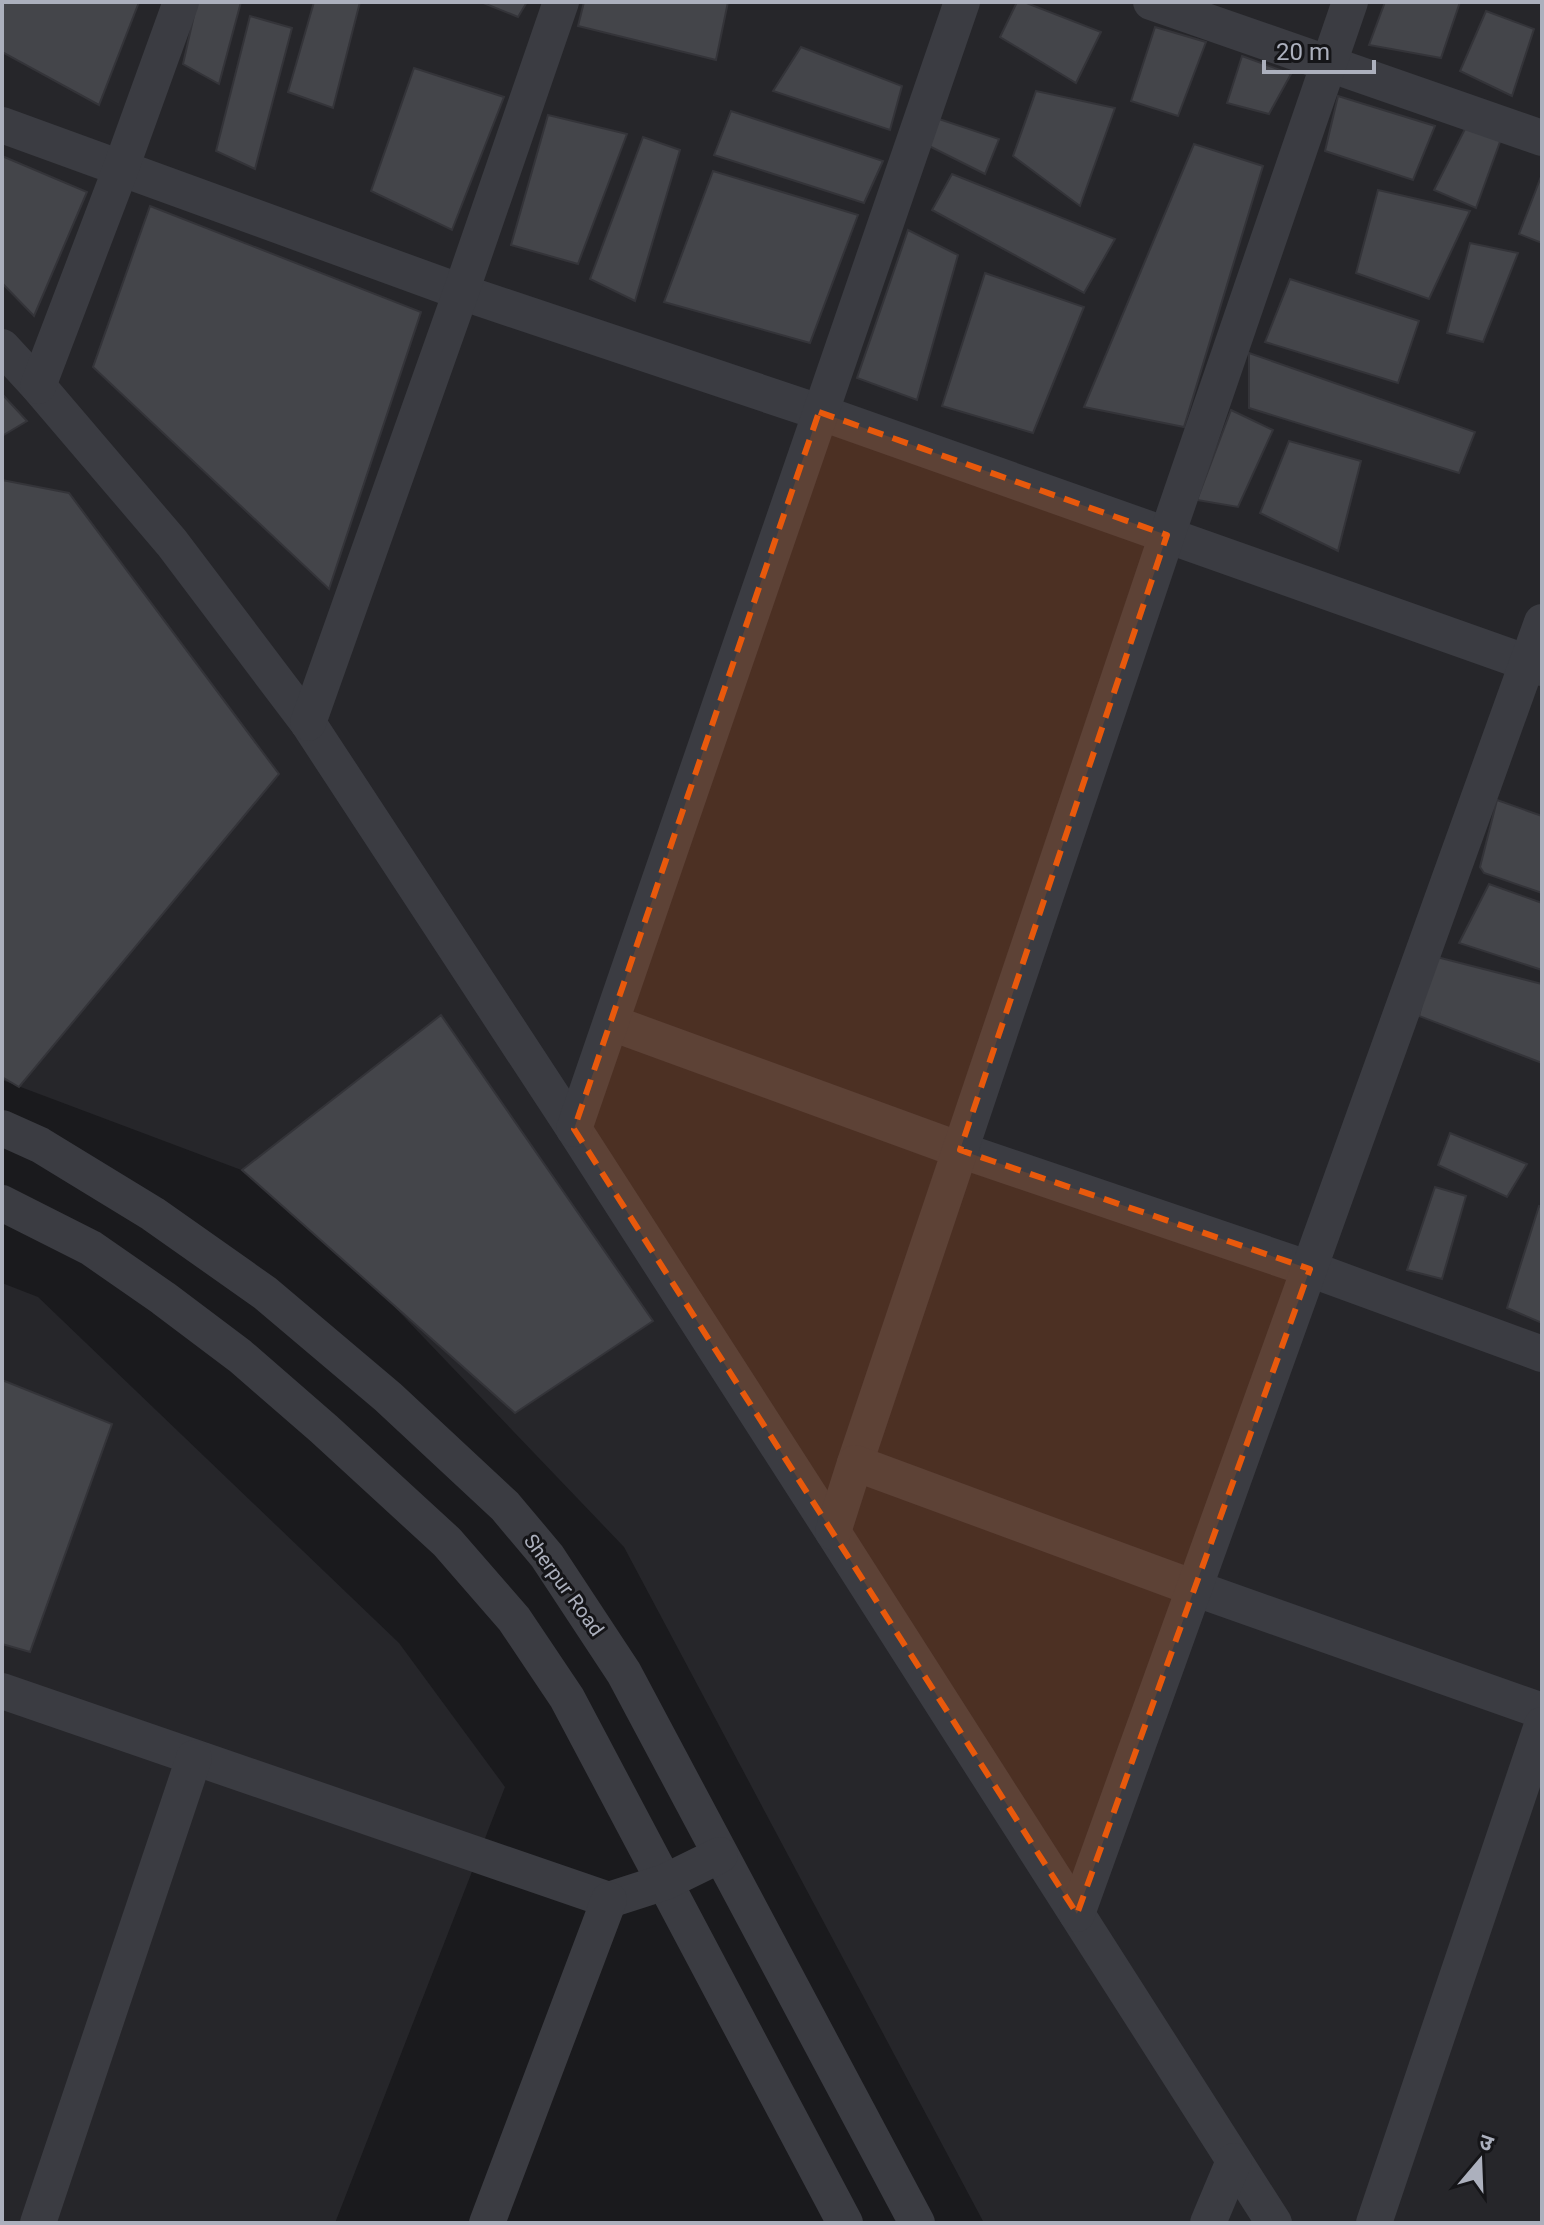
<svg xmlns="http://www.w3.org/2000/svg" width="1544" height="2225" font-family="Roboto,'Noto Sans Devanagari',sans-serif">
	<rect width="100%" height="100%" fill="#1a1a1d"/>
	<g fill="#26262a">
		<polygon points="2,2 1542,2 1542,2223 984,2223 624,1547 276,1183 2,1080"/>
		<polygon points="2,1283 38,1297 399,1643 505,1787 335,2223 2,2223"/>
	</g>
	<g fill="#44454a" stroke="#343439" stroke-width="2">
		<polygon points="2,2 139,2 99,105 2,52"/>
		<polygon points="197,2 241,2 219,84 183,64"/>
		<polygon points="314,2 360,2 333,108 288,92"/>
		<polygon points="481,2 527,2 518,17"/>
		<polygon points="584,2 728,2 716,60 578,26"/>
		<polygon points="1017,2 1024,2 1101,32 1076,83 1000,37"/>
		<polygon points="1385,2 1460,2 1441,58 1369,45"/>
		<polygon points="1486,11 1534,29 1512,96 1460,71"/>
		<polygon points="250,16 292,28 255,169 216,151"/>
		<polygon points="1155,27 1206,42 1178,116 1131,101"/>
		<polygon points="801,47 902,86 890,130 773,91"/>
		<polygon points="1242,56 1291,74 1269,114 1227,103"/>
		<polygon points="414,68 504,97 452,230 371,191"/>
		<polygon points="1036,91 1115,108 1080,206 1013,156"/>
		<polygon points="1338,96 1435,126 1413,180 1325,151"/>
		<polygon points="731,111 883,161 864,203 714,155"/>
		<polygon points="548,115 627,134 578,264 511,245"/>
		<polygon points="939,119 999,139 985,174 929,146"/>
		<polygon points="1466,127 1501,139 1476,208 1434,190"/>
		<polygon points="643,137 680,150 635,301 590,279"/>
		<polygon points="1194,144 1263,166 1184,427 1084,407"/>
		<polygon points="2,156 87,192 34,316 2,283"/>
		<polygon points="713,171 858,215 810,343 664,302"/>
		<polygon points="952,174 1115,239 1084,293 932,210"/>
		<polygon points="1542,174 1542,243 1519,234"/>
		<polygon points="1378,190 1470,211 1429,299 1356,273"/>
		<polygon points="150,206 421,312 329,589 93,367"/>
		<polygon points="908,230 958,255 917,400 857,378"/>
		<polygon points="1470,243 1518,253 1483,342 1447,333"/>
		<polygon points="985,273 1084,307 1033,433 942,406"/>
		<polygon points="1290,279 1419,321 1398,383 1265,342"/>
		<polygon points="1249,353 1475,432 1459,473 1249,408"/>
		<polygon points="2,394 27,421 2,436"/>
		<polygon points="1231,410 1273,430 1238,507 1197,500"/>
		<polygon points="1289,441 1361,461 1338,551 1260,513"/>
		<polygon points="2,480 69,493 279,774 19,1087 2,1077"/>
		<polygon points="1497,800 1542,816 1542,893 1484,873 1480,867"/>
		<polygon points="1489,884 1542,903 1542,970 1459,943"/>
		<polygon points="1433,956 1542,984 1542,1063 1419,1016"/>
		<polygon points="441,1015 653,1321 515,1413 242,1170"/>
		<polygon points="1450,1133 1527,1164 1507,1197 1438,1165"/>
		<polygon points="1435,1187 1466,1196 1442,1279 1407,1270"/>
		<polygon points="1539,1206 1542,1207 1542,1323 1507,1308"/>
		<polygon points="2,1380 112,1424 30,1652 2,1644"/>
	</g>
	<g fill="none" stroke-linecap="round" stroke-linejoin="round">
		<g stroke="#3b3c42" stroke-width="36">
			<polyline points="1151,2 1542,138"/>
			<polyline points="2,125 461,292 819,412 1542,668"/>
			<polyline points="2,347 38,386 172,543 308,723 574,1129 833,1532 1274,2223"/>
			<polyline points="38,386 121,168 181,2"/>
			<polyline points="308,723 461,292 561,2"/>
			<polyline points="612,1023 960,1150 1310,1269 1542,1354"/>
			<polyline points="2,1128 40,1145 153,1214 265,1293 388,1397 505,1506 547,1556 624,1673 917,2223"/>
			<polyline points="574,1129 962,2"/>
			<polyline points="2,1203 91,1248 163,1298 240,1356 324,1429 447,1542 514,1619 567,1698 845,2223"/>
			<polyline points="855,1463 1167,535 1350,2"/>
			<polyline points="833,1532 855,1463 1194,1588 1542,1711"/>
			<polyline points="2,1691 609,1900 665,1882 720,1855"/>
			<polyline points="1077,1914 1542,622"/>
			<polyline points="38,2223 194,1758"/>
			<polyline points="487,2223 609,1900"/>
			<polyline points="1208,2223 1234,2161"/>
			<polyline points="1374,2223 1542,1725"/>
		</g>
	</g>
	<path fill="#e8590c" fill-opacity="0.2" stroke="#e8590c" stroke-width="6" stroke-dasharray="16 10" stroke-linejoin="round" d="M819,412L1167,535L960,1150L1310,1269L1077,1914L574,1129Z"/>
	<g text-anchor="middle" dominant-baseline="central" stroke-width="6" stroke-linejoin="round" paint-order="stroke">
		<g font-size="20" fill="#acb0bd" stroke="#151518">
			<text transform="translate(564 1585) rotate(54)">Sherpur Road</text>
		</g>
	</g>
	<rect width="1544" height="2225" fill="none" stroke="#acb0bd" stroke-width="8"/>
	<g transform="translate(1480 2161) rotate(19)" stroke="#151518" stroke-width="6" paint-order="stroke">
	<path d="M0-6L14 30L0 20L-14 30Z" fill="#acb0bd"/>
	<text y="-12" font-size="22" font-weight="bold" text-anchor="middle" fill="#acb0bd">उ</text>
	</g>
	<path d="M1264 60v12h110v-12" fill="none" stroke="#acb0bd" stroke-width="4"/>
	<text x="1276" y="60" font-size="24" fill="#acb0bd" stroke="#151518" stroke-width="6" paint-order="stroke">20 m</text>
</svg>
